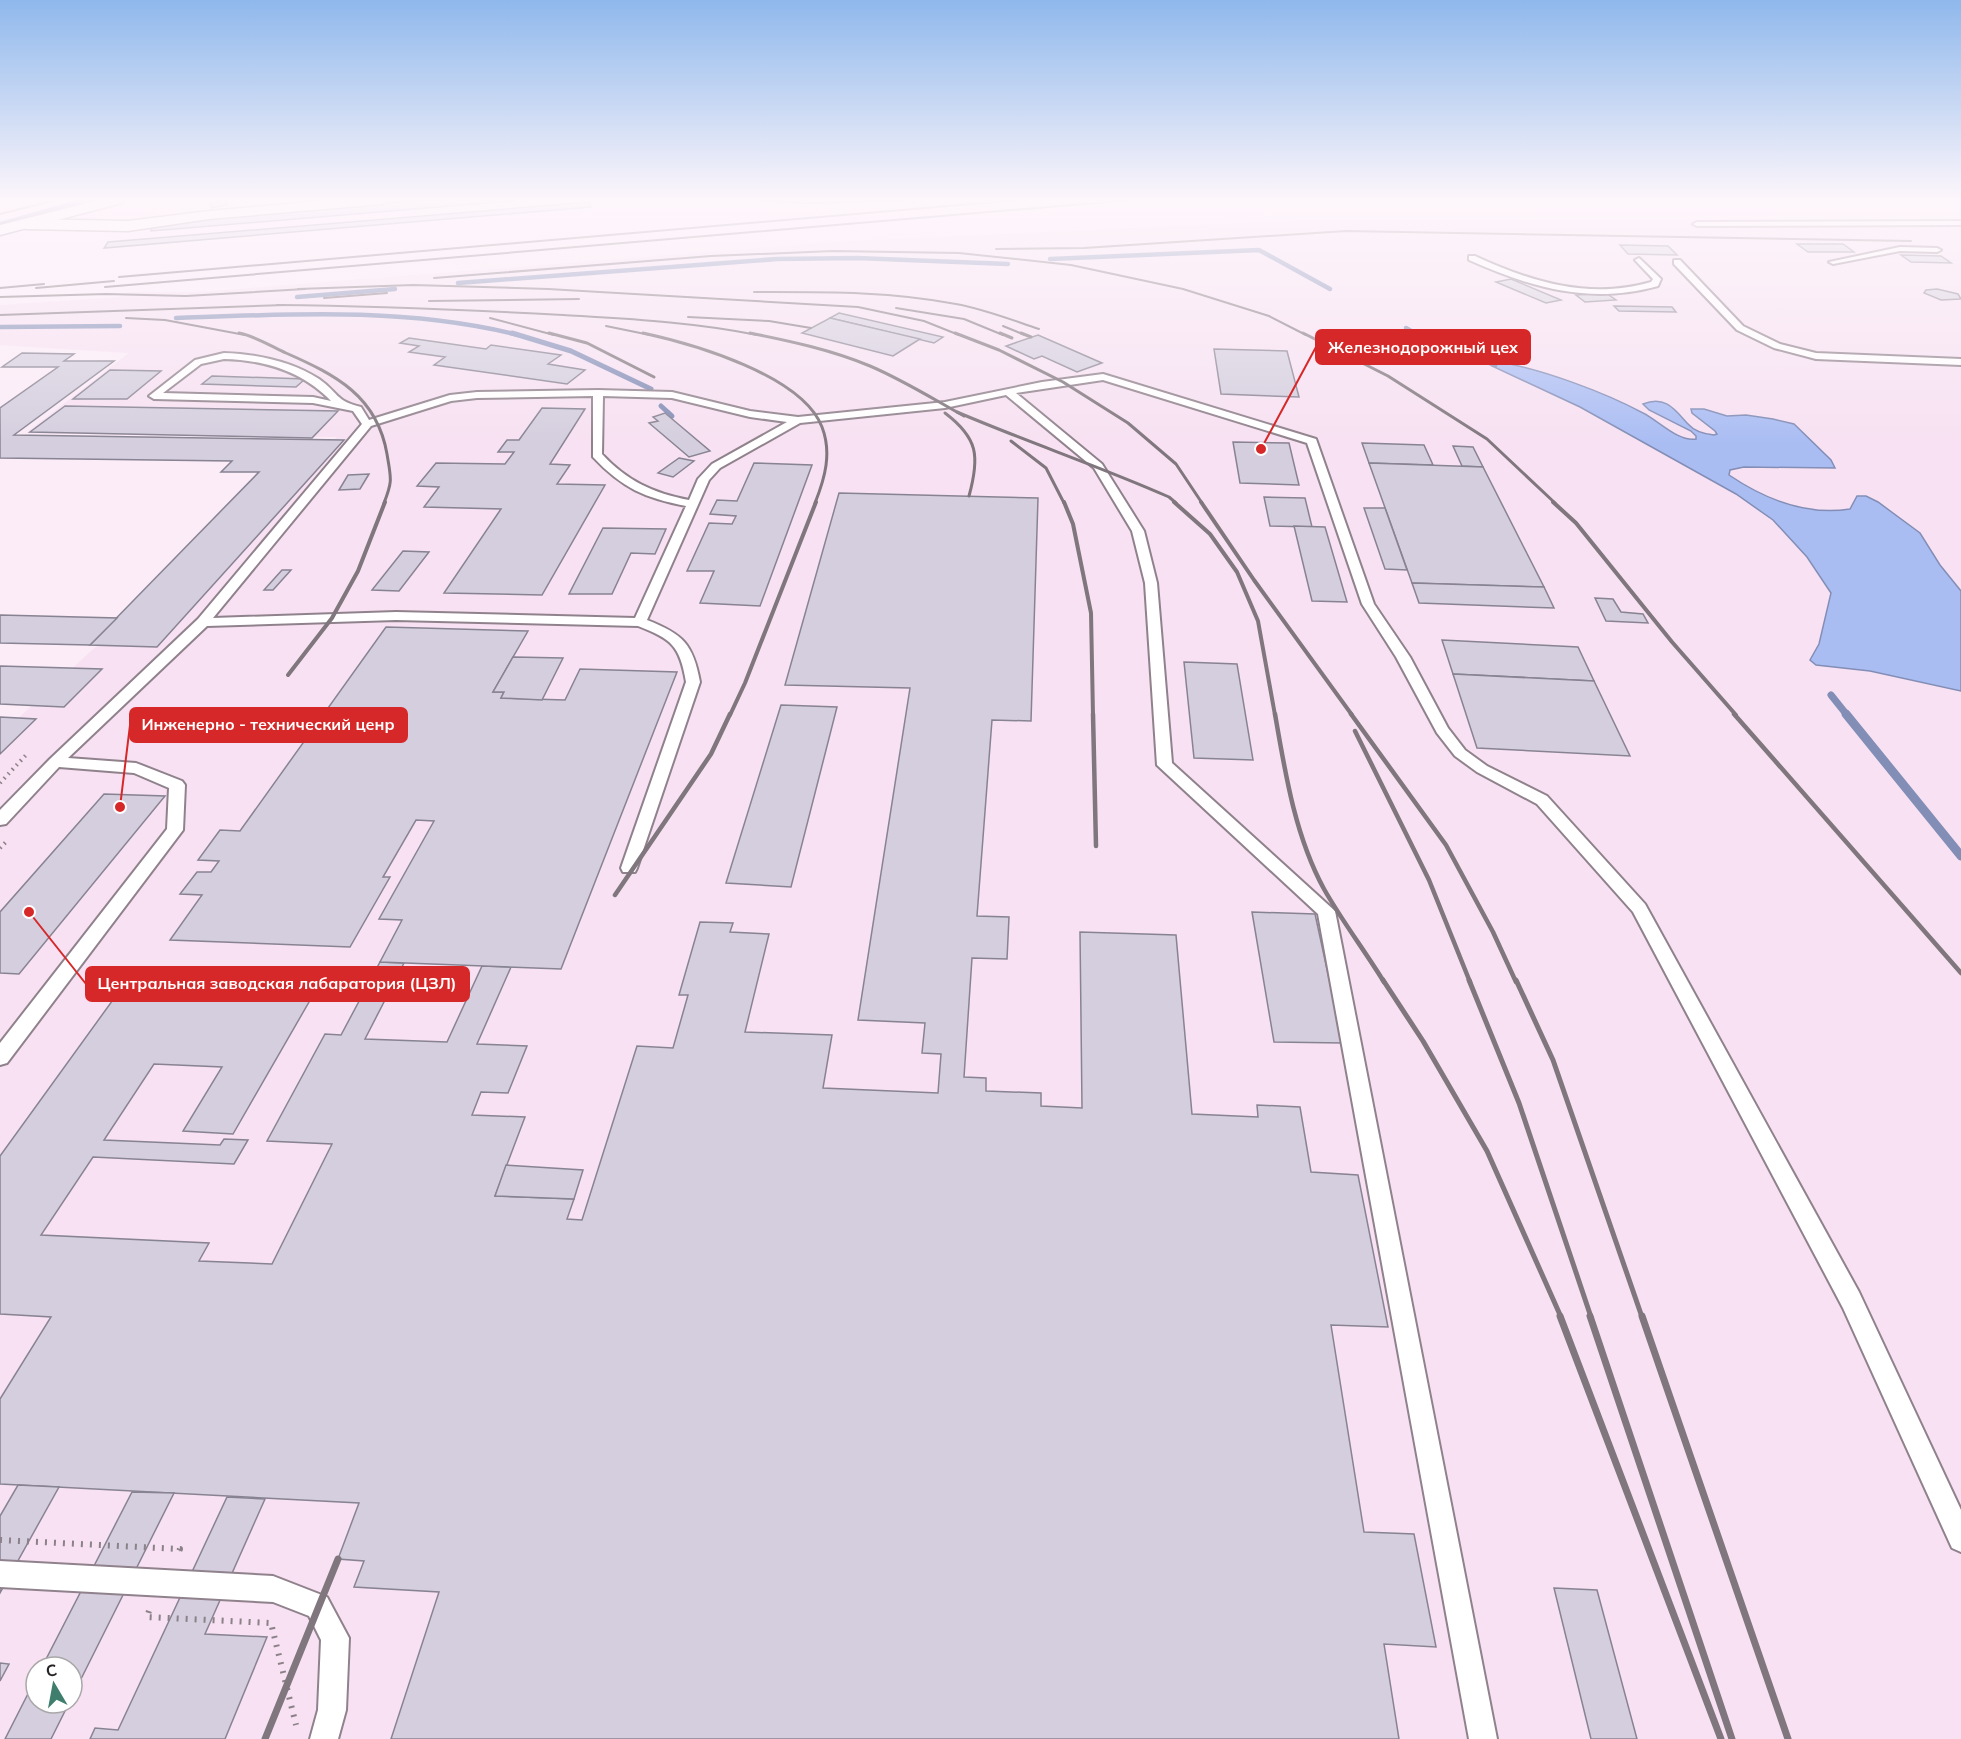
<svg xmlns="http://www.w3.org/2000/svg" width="1961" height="1739" font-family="Mulish,sans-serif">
	<rect width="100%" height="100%" fill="#fbecf7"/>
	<path fill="#f7e1f2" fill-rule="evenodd" d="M1305,220L1961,221V1739H0V735L90,652L337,437L26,433L129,353L0,345V305L119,297L128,292H198L833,242ZM36,1667H72V1703H36Z"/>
	<path fill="#aabdf3" stroke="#838eb6" stroke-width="1.5" d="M1500,362C1544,370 1604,392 1643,413C1659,421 1678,442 1696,439V436L1691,431L1649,410L1643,404C1666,395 1675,410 1688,424C1694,431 1704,434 1714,435L1717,434L1715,431L1692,413L1691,409H1704L1727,416L1746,415L1773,419L1794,424L1831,460L1835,468L1744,467L1730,470L1729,475C1766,500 1806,516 1850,509L1857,496H1866L1878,502L1920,533L1940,565L1961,591V691L1870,671L1816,665L1810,660L1819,644L1831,593L1807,557L1773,520L1736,494L1580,407L1492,366Z"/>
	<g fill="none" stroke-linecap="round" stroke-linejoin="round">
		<g stroke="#838eb6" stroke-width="4.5">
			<polyline points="1,224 86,200"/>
			<polyline points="1050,259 1259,250 1330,289"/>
			<polyline points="458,283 777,259 857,258 1008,264"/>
			<polyline points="297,297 395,289"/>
			<path d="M176,318C290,314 406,307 518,335"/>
			<polyline points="0,327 120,326"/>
			<polyline points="1406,328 1418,335"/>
		</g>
		<g stroke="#838eb6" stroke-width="5">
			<polyline points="512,333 571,351 651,389"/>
			<polyline points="1416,333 1495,365"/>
			<polyline points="661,406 672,416"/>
		</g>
		<polyline stroke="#838eb6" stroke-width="7" points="1831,695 1847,715"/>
		<polyline stroke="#838eb6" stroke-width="9" points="1846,714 1961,856"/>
	</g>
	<g fill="#d4cede" stroke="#888392" stroke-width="1.5">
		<polygon points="423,200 522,200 151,231 153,226 171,225 174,222 198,218"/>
		<polygon points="226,201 227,205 211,208 210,203"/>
		<polygon points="590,202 591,207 104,248 108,242"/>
		<polygon points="1797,244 1843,244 1854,252 1808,252"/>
		<polygon points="1620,245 1668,246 1677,255 1628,254"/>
		<polygon points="1901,255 1941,256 1951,263 1911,262"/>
		<polygon points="1511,279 1561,300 1546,303 1496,282"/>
		<polygon points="1937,289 1958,294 1961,299 1941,300 1924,293 1926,290"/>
		<polygon points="1606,293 1616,300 1585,302 1576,295"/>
		<polygon points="1614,306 1672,307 1676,312 1619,311"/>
		<polygon points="839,313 943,337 934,343 830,318"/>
		<polygon points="830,318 920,339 893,356 802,333"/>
		<polygon points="1038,335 1102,363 1077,372 1042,356 1034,359 1006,346"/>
		<polygon points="409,338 486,349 491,345 561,355 548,364 585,370 567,384 434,365 445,357 409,352 419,346 400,343"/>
		<polygon points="1214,349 1287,351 1299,397 1221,394"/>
		<polygon points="22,353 74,354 64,361 114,361 14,435 344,440 157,647 90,645 259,472 221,472 232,461 0,458 0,408 58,367 2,367"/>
		<polygon points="110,370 161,371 127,399 73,399"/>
		<polygon points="212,376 305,379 296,387 202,384"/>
		<polygon points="65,406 338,411 312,438 30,432"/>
		<polygon points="542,408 585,409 550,464 570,465 557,484 605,485 542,595 444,593 501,509 424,507 439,487 417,486 436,463 505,464 514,452 498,452 507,440 519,440"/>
		<polygon points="665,413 710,451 689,457 649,423 658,421 653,417"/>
		<polygon points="1233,442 1289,443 1299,485 1240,483"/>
		<polygon points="1362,443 1424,445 1433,465 1369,463"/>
		<polygon points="1453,446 1473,447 1483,467 1462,466"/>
		<polygon points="679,458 694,461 673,477 658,473"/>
		<polygon points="754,463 812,465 760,606 700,603 714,571 687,571 709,523 732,524 736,516 710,514 717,500 737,501"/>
		<polygon points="1369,463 1483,467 1544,587 1412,583"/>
		<polygon points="369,474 360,489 339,490 348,475"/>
		<polygon points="839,493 1038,498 1031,721 992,720 977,916 1009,917 1007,959 972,958 964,1077 986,1078 986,1091 1041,1093 1041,1106 1082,1108 1080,932 1176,935 1192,1114 1258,1117 1257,1105 1300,1107 1311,1172 1358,1175 1388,1327 1331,1325 1364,1532 1414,1534 1436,1647 1384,1644 1399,1739 391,1739 439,1592 354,1587 364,1561 338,1559 359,1503 0,1484 0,1399 51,1317 0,1314 0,1156 136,968 324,976 233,1134 183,1131 222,1067 154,1064 104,1140 220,1145 224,1139 248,1140 234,1164 93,1157 41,1235 209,1243 199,1261 272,1264 332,1144 267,1141 325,1034 341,1035 380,962 404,963 365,1039 447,1042 482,966 511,967 477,1044 527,1046 508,1093 481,1092 472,1115 525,1117 495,1196 574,1199 567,1219 582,1220 637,1046 673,1048 688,995 679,995 700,922 733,923 730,932 769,934 745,1032 832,1035 823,1088 938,1093 941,1054 922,1053 925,1023 858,1020 910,688 785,685"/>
		<polygon points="1264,497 1305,498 1312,527 1270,526"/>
		<polygon points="1364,508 1385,508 1407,570 1385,569"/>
		<polygon points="1294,526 1325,527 1347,602 1312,601"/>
		<polygon points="603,528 666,529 655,554 631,553 612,594 569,594"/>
		<polygon points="403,551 429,552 399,591 372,590"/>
		<polygon points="282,570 291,570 273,590 264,590"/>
		<polygon points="1412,583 1544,587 1554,608 1419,603"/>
		<polygon points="1595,598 1613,599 1621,612 1643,614 1648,623 1606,621"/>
		<polygon points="0,615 117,618 90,645 0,643"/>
		<polygon points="386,627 528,631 493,692 504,692 501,698 565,700 580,669 677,672 561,969 380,962 402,920 379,919 434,821 416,820 383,877 390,877 350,947 170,940 202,895 180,894 197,872 211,872 219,861 198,860 220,830 240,831"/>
		<polygon points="1442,640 1578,647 1594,681 1453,674"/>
		<polygon points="513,657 563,658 542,700 501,698 504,692 493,692"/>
		<polygon points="1184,662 1237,664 1253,760 1194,758"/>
		<polygon points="0,666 102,669 64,707 0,704"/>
		<polygon points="1453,674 1594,681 1630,756 1477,748"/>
		<polygon points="781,705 837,707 791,887 726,883"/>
		<polygon points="0,717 36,719 0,754"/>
		<polygon points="104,794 165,796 19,974 0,973 0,912"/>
		<polygon points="1252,912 1315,914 1343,1043 1274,1042"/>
		<polygon points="506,1165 583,1170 574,1199 495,1196"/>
		<polygon points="18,1485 59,1487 0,1593 0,1516"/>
		<polygon points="132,1492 174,1493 72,1697 72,1667 42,1667"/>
		<polygon points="227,1497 265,1499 205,1634 267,1637 225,1739 90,1739 95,1728 118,1730"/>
		<polygon points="1554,1588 1597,1590 1637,1739 1591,1739"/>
		<polygon points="0,1663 9,1664 0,1681"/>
		<polygon points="36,1678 36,1703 69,1703 51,1739 5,1739"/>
	</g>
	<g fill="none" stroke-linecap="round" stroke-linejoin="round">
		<defs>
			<g id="service">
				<polygon points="1961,221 1961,225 1697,226 1693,224 1697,222"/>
				<polygon points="1900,247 1937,248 1941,250 1937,252 1900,251 1833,264 1829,262"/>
				<path d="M1469,256H1475C1531,282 1590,300 1651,282L1653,279L1635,260L1639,258L1661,279L1658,286C1590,305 1532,288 1469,260Z"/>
				<polygon points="1674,260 1680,260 1743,326 1780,344 1816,353 1961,359 1961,365 1816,359 1774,348 1737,330 1674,264"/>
				<path d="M224,353C256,354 291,361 319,379C338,392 335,401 361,407L369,420L450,395L477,392L598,390L672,392L750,411L798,417L945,402L1042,382L1103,374L1316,439L1374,604L1410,657L1448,728L1465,750L1487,766L1547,796L1645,904L1859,1292L1961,1510V1552L1952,1548L1843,1308L1633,912L1537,804L1477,772L1455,756L1437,733L1396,657L1362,604L1307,443L1103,380L1016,393L1102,464L1144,531L1157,583L1172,763L1335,911L1497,1739H1469L1318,914L1157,765L1145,583L1132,531L1094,468L1006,395L945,408L800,423L720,468L709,480L647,620C683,634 693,644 700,682L637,868L635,872H623L621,868L686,682C680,646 672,639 638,626L396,620L207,626L68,758L136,763L182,781L185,785L183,830L7,1063L0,1065V1043L167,829L169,788L134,773L59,767L6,824L0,825V810L50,759L198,619L362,424L353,411L313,403L154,399L149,396L195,360ZM224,359C264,360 302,371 331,401L313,397L163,393L201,364ZM593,396V457C622,488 645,498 686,506L635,618L396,612L213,618L371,426L451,401L477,398ZM603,396L672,398L750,417L787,422L712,464L698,479L689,500C653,493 627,481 602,454Z"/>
				<polygon points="0,1561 273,1576 327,1597 349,1638 346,1710 338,1739 310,1739 318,1710 321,1640 309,1616 273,1602 0,1587"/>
			</g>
			<polygon id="minor" points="332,200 389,200 382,204 209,219 128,231 26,229 18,224 26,219 128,221 209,211"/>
			<polygon id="secondary" points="100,200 124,200 122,203 0,235 0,225"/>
		</defs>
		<use href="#service" stroke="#90828c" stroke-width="4"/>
		<use href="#minor" stroke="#90828c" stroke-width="3"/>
		<use href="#secondary" stroke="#90828c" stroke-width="3"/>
		<g stroke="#8b8188" stroke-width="4" stroke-dasharray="1.5 4.5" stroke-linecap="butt">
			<polyline points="0,783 26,755"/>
			<polyline points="0,848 8,840"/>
		</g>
		<g stroke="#8b8188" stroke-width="6" stroke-dasharray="2 7" stroke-linecap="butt">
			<polyline points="0,1540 180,1549 177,1556"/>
			<polyline points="149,1611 147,1617 271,1623 296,1725"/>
		</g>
		<use href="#service" fill="#fff" fill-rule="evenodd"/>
		<use href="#minor" fill="#fff" fill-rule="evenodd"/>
		<use href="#secondary" fill="#fff" fill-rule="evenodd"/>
		<g stroke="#80767d" stroke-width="2">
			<polyline points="753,200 810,203 923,200"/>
			<polyline points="0,214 56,200"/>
			<polyline points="996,249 1084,248 1346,231 1911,241"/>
			<polyline points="119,277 1019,200"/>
			<polyline points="434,278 711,256 833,251 959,253 1071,265 1183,289 1269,316 1306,335"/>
			<polyline points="105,287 1131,200"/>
			<polyline points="0,288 44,284"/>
			<polyline points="36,288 114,281"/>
			<polyline points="298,289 413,285 548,289 858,307 924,321 959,335"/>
			<path d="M754,292C821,292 890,291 956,304C984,309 1012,320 1039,329"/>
			<polyline points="0,297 106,294 186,296 305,289"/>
			<polyline points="324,298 387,293"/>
			<polyline points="429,301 579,299"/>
			<path d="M277,305C372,306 468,310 563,315C628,319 694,322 757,335"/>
			<polyline points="896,308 964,319 1003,335"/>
			<polyline points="0,315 285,305"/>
			<polyline points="688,317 769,321 811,328"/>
			<polyline points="126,318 165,320 245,335"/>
			<polyline points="490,318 554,335"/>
			<polyline points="606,326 650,335"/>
			<polyline points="1003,326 1025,335"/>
		</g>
		<g stroke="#80767d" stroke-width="3">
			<path d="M239,333C255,336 271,346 286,353C336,375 377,396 387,454C391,479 393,480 384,503"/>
			<polyline points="549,333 587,343 654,377"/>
			<path d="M643,333C693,344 802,375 822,427C832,453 825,478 815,503"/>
			<path d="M750,333C790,341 832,350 870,366C903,380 933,399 964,416"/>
			<polyline points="955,333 999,350 1063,382 1128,423 1176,464 1202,503"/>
			<polyline points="1000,333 1012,338"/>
			<polyline points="1021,333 1031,337"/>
			<polyline points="1303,333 1388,376 1487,439 1555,503"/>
			<path d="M957,412C1027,442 1099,466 1169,497L1176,503"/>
			<path d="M945,413C978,438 980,456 969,496"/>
			<polyline points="1011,441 1046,468 1064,503"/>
		</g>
		<g stroke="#80767d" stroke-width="4">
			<polyline points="1064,502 1073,524 1091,613 1093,715"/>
			<polyline points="1174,502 1210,534 1237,572 1258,621 1275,715"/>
			<polyline points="1201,502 1254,580 1352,715"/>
			<polyline points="1553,502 1576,523 1672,642 1736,715"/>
			<polyline points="288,675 332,618 358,571 385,502"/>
			<polyline points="730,715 745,683 816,502"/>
		</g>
		<g stroke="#80767d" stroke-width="4.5">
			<polyline points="1093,714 1096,846"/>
			<path d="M1275,714C1285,772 1295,836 1324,889C1342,921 1365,951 1384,982"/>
			<polyline points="1351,714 1446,845 1493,932 1516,982"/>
			<polyline points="1734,714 1961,973"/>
			<polyline points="1355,731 1429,880 1470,982"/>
			<polyline points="615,895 711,754 730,714"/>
		</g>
		<g stroke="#80767d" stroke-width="5">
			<polyline points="1383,980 1423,1041 1487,1151 1561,1317"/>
			<polyline points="1469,980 1519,1103 1591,1317"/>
			<polyline points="1516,980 1553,1060 1642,1317"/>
		</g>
		<g stroke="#80767d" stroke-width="7">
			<polyline points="1560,1316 1721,1739"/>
			<polyline points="1590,1316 1732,1739"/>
			<polyline points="1642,1316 1788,1739"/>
			<polyline points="265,1739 338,1559"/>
		</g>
	</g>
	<linearGradient id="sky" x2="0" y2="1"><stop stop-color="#8fb8ec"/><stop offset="0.45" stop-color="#fdf6fb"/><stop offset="1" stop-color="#fdf6fb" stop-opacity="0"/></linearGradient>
	<rect width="1961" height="443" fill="url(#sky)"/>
	<path fill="none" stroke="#d62828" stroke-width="2" d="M1261 449L1316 347M120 807L130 725M29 912L86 984"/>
	<g fill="#d62828" stroke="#fff" stroke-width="2">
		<circle cx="1261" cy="449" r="6"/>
		<circle cx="120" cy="807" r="6"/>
		<circle cx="29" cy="912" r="6"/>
	</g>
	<g fill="#d62828" stroke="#d62828" stroke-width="2">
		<rect x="1316" y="330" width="214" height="34" rx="6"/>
		<rect x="130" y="708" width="277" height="34" rx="6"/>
		<rect x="86" y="967" width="383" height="34" rx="6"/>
	</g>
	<g font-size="16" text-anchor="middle" font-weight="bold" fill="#fff">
		<text x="1423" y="353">Железнодорожный цех</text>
		<text x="268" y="730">Инженерно - технический ценр</text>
		<text x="277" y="989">Центральная заводская лабаратория (ЦЗЛ)</text>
	</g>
	<g transform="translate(54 1685) rotate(350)"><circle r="28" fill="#ffffff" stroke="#a9a7a8" stroke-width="1.5"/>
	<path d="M0-4.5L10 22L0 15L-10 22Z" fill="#3f7e6d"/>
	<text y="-9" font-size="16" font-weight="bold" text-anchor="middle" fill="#272226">С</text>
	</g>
</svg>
